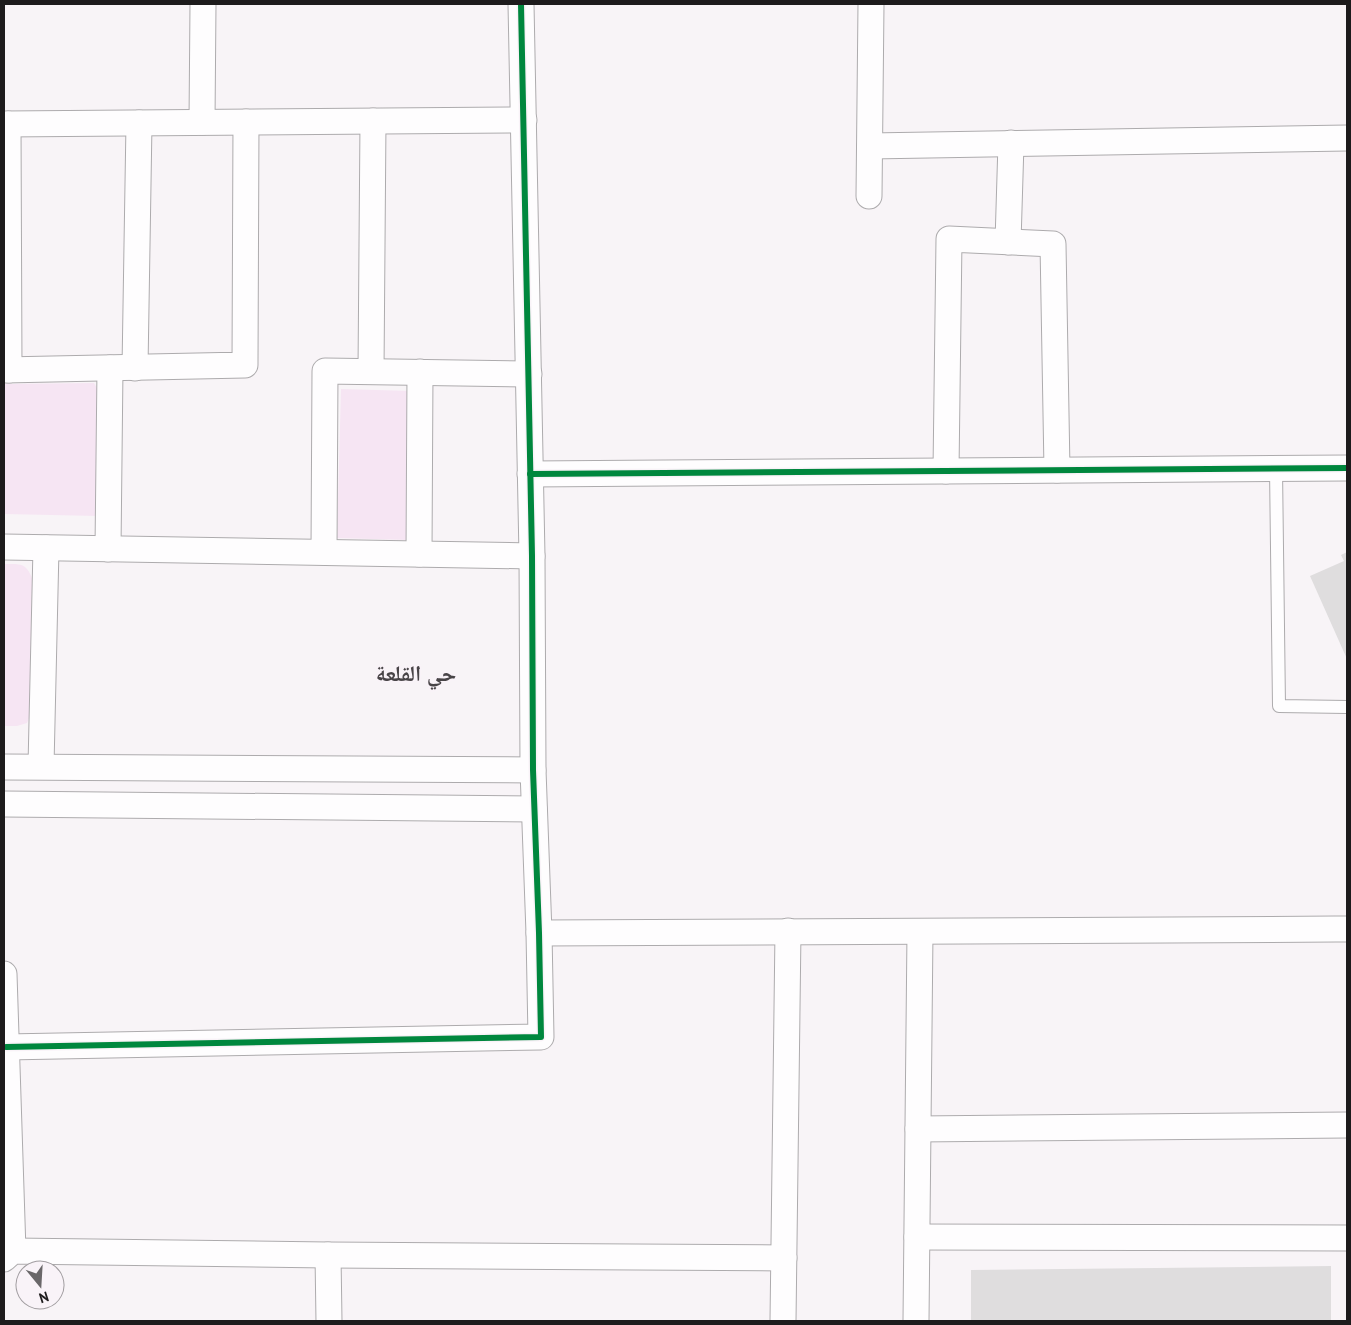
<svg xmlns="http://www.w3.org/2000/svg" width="1351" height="1325" font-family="'PT Sans','Noto Naskh Arabic',sans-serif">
	<rect width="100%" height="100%" fill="#f8f4f7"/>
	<g fill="#f6e5f3">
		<polygon points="94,383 99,392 98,516 4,514 4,384"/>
		<polygon points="341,389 411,391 408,540 337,538"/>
		<path d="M4,564C19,564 26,562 32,578L30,716L27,723L17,726H4Z"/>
	</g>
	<g fill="#dfddde">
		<polygon points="1347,552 1347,659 1310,576 1344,561 1341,555"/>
		<polygon points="1331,1266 1331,1321 971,1321 971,1270"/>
	</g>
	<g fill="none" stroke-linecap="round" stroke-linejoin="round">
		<defs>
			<polyline id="service" points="1276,469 1279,706 1347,707"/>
			<g id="minor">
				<polyline points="202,122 203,4"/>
				<polyline points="4,124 524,120"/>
				<polyline points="8,124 9,370"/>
				<polyline points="870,146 1347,138"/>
				<polyline points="869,196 871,4"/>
				<polyline points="1008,242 1011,143"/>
				<polyline points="135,368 139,123"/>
				<polyline points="4,370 245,365 246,122"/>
				<polyline points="371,371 373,121"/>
				<polyline points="946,471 949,239 1053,244 1057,470"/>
				<polyline points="530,474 1347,468"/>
				<polyline points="4,547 532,556"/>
				<polyline points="108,549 110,368"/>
				<polyline points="324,552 325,371 529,374"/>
				<polyline points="419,554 420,372"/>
				<polyline points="41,766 46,548"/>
				<polyline points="4,767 533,770"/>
				<polyline points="4,804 534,809"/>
				<path d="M539,933C809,931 1078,931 1347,929"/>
				<polyline points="4,974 13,1251"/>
				<polyline points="6,1047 541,1037 539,933 533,770 532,556 521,4"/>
				<polyline points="918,1129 1347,1125"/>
				<polyline points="917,1237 1347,1238"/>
				<polyline points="328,1255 329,1321"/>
				<polyline points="4,1259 13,1251 328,1255 784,1258"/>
				<polyline points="783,1321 788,931"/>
				<polyline points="916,1321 920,932"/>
			</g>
		</defs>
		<use href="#service" stroke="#adabad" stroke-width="14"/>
		<use href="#minor" stroke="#adabad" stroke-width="27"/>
		<use href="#service" stroke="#fefdfe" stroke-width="12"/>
		<use href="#minor" stroke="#fefdfe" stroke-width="25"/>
		<defs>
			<g id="cycleway">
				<polyline points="530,474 1347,468"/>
				<polyline points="6,1047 541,1037 539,933 533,770 532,556 521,4"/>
			</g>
		</defs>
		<use href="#cycleway" stroke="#f9f3f8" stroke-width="9"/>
		<use href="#cycleway" stroke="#00873e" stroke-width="6"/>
	</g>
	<g text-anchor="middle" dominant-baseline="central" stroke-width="4" stroke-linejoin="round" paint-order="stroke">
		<g font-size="22" font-weight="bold" fill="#484447" stroke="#f9f3f8">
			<text x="416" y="673">حي القلعة</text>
		</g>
	</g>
	<rect width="1351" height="1325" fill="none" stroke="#1d1b1c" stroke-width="10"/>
	<g transform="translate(40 1285) rotate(162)"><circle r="24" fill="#f9f3f8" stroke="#a19da0"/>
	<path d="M0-4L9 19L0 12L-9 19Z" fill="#6a6769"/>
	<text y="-8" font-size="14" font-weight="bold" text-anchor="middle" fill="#1d1b1c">N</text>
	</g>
</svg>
